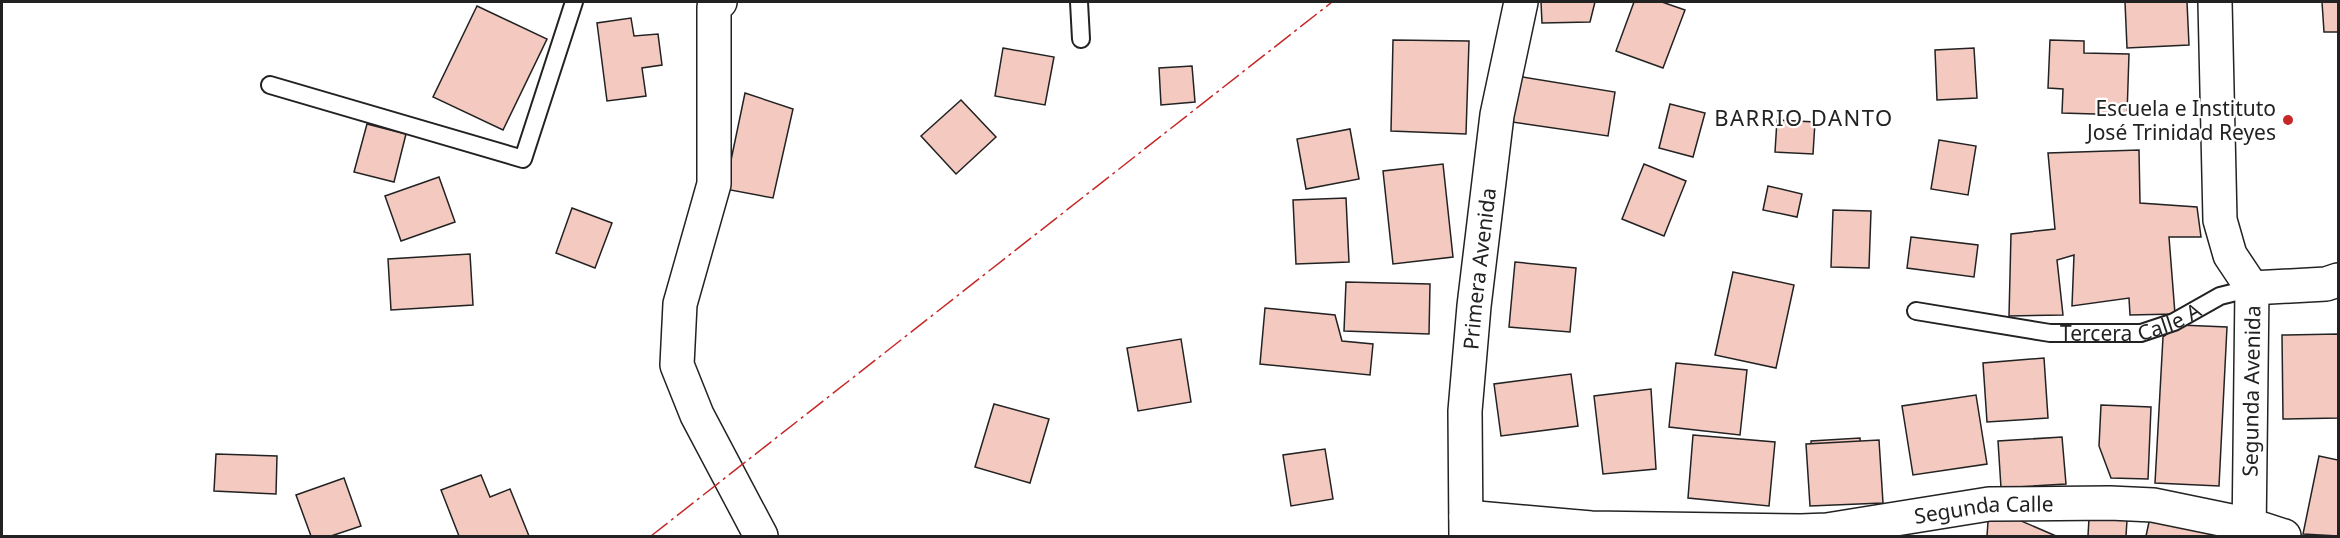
<svg xmlns="http://www.w3.org/2000/svg" width="2340" height="538" font-family="'Noto Sans',sans-serif">
	<rect width="100%" height="100%" fill="#fff"/>
	<g fill="#f3c9c0" stroke="#222" stroke-width="1.5">
		<polygon points="1541,2 1595,2 1590,22 1542,23"/>
		<polygon points="1634,2 1662,2 1685,10 1663,68 1616,51"/>
		<polygon points="2125,2 2187,2 2189,45 2127,48"/>
		<polygon points="2322,2 2338,2 2338,32 2324,32"/>
		<polygon points="477,6 547,39 503,130 433,97"/>
		<polygon points="631,18 634,36 658,34 662,65 642,68 646,96 607,101 597,23"/>
		<polygon points="1393,40 1469,41 1466,134 1391,131"/>
		<polygon points="2050,40 2084,41 2084,53 2129,54 2127,115 2062,113 2063,89 2048,88"/>
		<polygon points="1003,48 1054,57 1045,105 995,96"/>
		<polygon points="1974,48 1977,98 1937,100 1935,50"/>
		<polygon points="1192,66 1195,102 1161,105 1159,68"/>
		<polygon points="1517,76 1615,92 1608,136 1498,120"/>
		<polygon points="745,93 793,109 773,198 725,189"/>
		<polygon points="961,100 996,137 956,174 921,136"/>
		<polygon points="1670,104 1705,113 1693,157 1659,148"/>
		<polygon points="1777,120 1815,122 1813,154 1775,152"/>
		<polygon points="367,124 406,134 394,182 354,172"/>
		<polygon points="1350,129 1359,179 1306,189 1297,139"/>
		<polygon points="1939,140 1976,146 1968,195 1931,189"/>
		<polygon points="2139,150 2140,203 2197,207 2201,237 2169,237 2175,314 2130,315 2129,298 2072,306 2074,255 2057,260 2063,315 2009,316 2011,234 2055,229 2048,153"/>
		<polygon points="1443,164 1453,257 1393,264 1383,171"/>
		<polygon points="1644,164 1686,181 1664,236 1622,219"/>
		<polygon points="439,177 455,222 401,241 385,196"/>
		<polygon points="1768,186 1802,194 1797,217 1763,210"/>
		<polygon points="1346,198 1349,262 1296,264 1293,200"/>
		<polygon points="572,208 612,223 595,268 556,253"/>
		<polygon points="1833,210 1871,211 1869,268 1831,267"/>
		<polygon points="1911,237 1978,245 1974,277 1907,268"/>
		<polygon points="470,254 473,305 391,310 388,259"/>
		<polygon points="1515,262 1576,268 1570,332 1509,327"/>
		<polygon points="1733,272 1794,285 1776,368 1715,355"/>
		<polygon points="1346,282 1430,284 1429,334 1344,331"/>
		<polygon points="1265,308 1335,315 1342,341 1373,344 1370,375 1260,364"/>
		<polygon points="2180,325 2227,327 2219,486 2155,483 2163,337"/>
		<polygon points="2338,334 2338,418 2283,419 2282,335"/>
		<polygon points="1181,339 1191,402 1138,411 1127,348"/>
		<polygon points="2044,358 2048,418 1987,422 1983,363"/>
		<polygon points="1676,363 1747,370 1740,435 1669,427"/>
		<polygon points="1571,374 1578,426 1501,436 1494,384"/>
		<polygon points="1651,389 1656,469 1603,474 1594,396"/>
		<polygon points="1976,395 1987,464 1913,475 1902,406"/>
		<polygon points="994,404 1049,419 1030,483 975,467"/>
		<polygon points="2101,405 2151,407 2148,479 2111,478 2099,446"/>
		<polygon points="1693,435 1775,442 1769,506 1688,498"/>
		<polygon points="2062,437 2066,484 2001,488 1998,441"/>
		<polygon points="1860,438 1864,499 1814,503 1811,441"/>
		<polygon points="1879,440 1883,503 1810,506 1806,444"/>
		<polygon points="1325,449 1333,499 1291,506 1283,455"/>
		<polygon points="216,454 277,456 276,494 214,491"/>
		<polygon points="2319,456 2338,460 2338,536 2303,534"/>
		<polygon points="481,475 490,497 510,489 529,536 459,536 441,490"/>
		<polygon points="344,478 361,526 331,536 311,536 296,495"/>
		<polygon points="1989,507 2056,536 1987,536"/>
		<polygon points="2152,508 2218,536 2146,536"/>
		<polygon points="2089,518 2127,520 2126,536 2088,536"/>
	</g>
	<g fill="none" stroke-linecap="round" stroke-linejoin="round">
		<defs>
			<g id="service">
				<polyline points="1079,2 1081,39"/>
				<polyline points="270,85 523,159 574,2"/>
				<path id="s1" d="M1916,311L2050,333H2141L2174,322L2220,296L2252,288"/>
			</g>
			<g id="minor">
				<polyline points="720,2 714,7 714,184 680,304 677,365 697,415 761,536"/>
				<polyline points="2215,2 2220,220 2230,255 2252,288 2249,536"/>
				<polyline points="2252,288 2326,284 2338,280"/>
				<path id="s2" d="M1466,517L1591,528L1801,531L1827,530L1989,504L2110,503L2153,505L2250,525L2284,536"/>
				<path id="s3" d="M1466,536L1465,411L1474,306L1497,115L1521,2"/>
			</g>
		</defs>
		<use href="#service" stroke="#222" stroke-width="20"/>
		<use href="#minor" stroke="#222" stroke-width="36"/>
		<use href="#service" stroke="#fff" stroke-width="16"/>
		<use href="#minor" stroke="#fff" stroke-width="33"/>
		<polyline stroke="#c62828" stroke-width="1.5" stroke-dasharray="21 4.5 3 4.5" stroke-linecap="butt" points="651,536 1332,2"/>
	</g>
	<circle fill="#c62828" stroke="#fff" stroke-width="2" cx="2288" cy="120" r="6"/>
	<g text-anchor="middle" dominant-baseline="central" stroke-width="4.5" stroke-linejoin="round" paint-order="stroke">
		<g font-size="21" fill="#222" stroke="#fff" text-anchor="end">
			<text x="2276" y="108">Escuela e Instituto<tspan x="2276" dy="24">José Trinidad Reyes</tspan></text>
		</g>
		<g font-size="21" fill="#222" stroke="#fff">
			<text stroke="none"><textPath href="#s3" startOffset="268">Primera Avenida</textPath></text>
			<text stroke="none"><textPath href="#s1" startOffset="218">Tercera Calle A</textPath></text>
			<text transform="translate(2251 391) rotate(-89)">Segunda Avenida</text>
			<text stroke="none"><textPath href="#s2" startOffset="520">Segunda Calle</textPath></text>
		</g>
		<g font-size="22" letter-spacing="1.5" fill="#222" stroke="#fff">
			<text x="1804" y="117">BARRIO DANTO</text>
		</g>
	</g>
	<rect width="2340" height="538" fill="none" stroke="#222222" stroke-width="6"/>
</svg>
